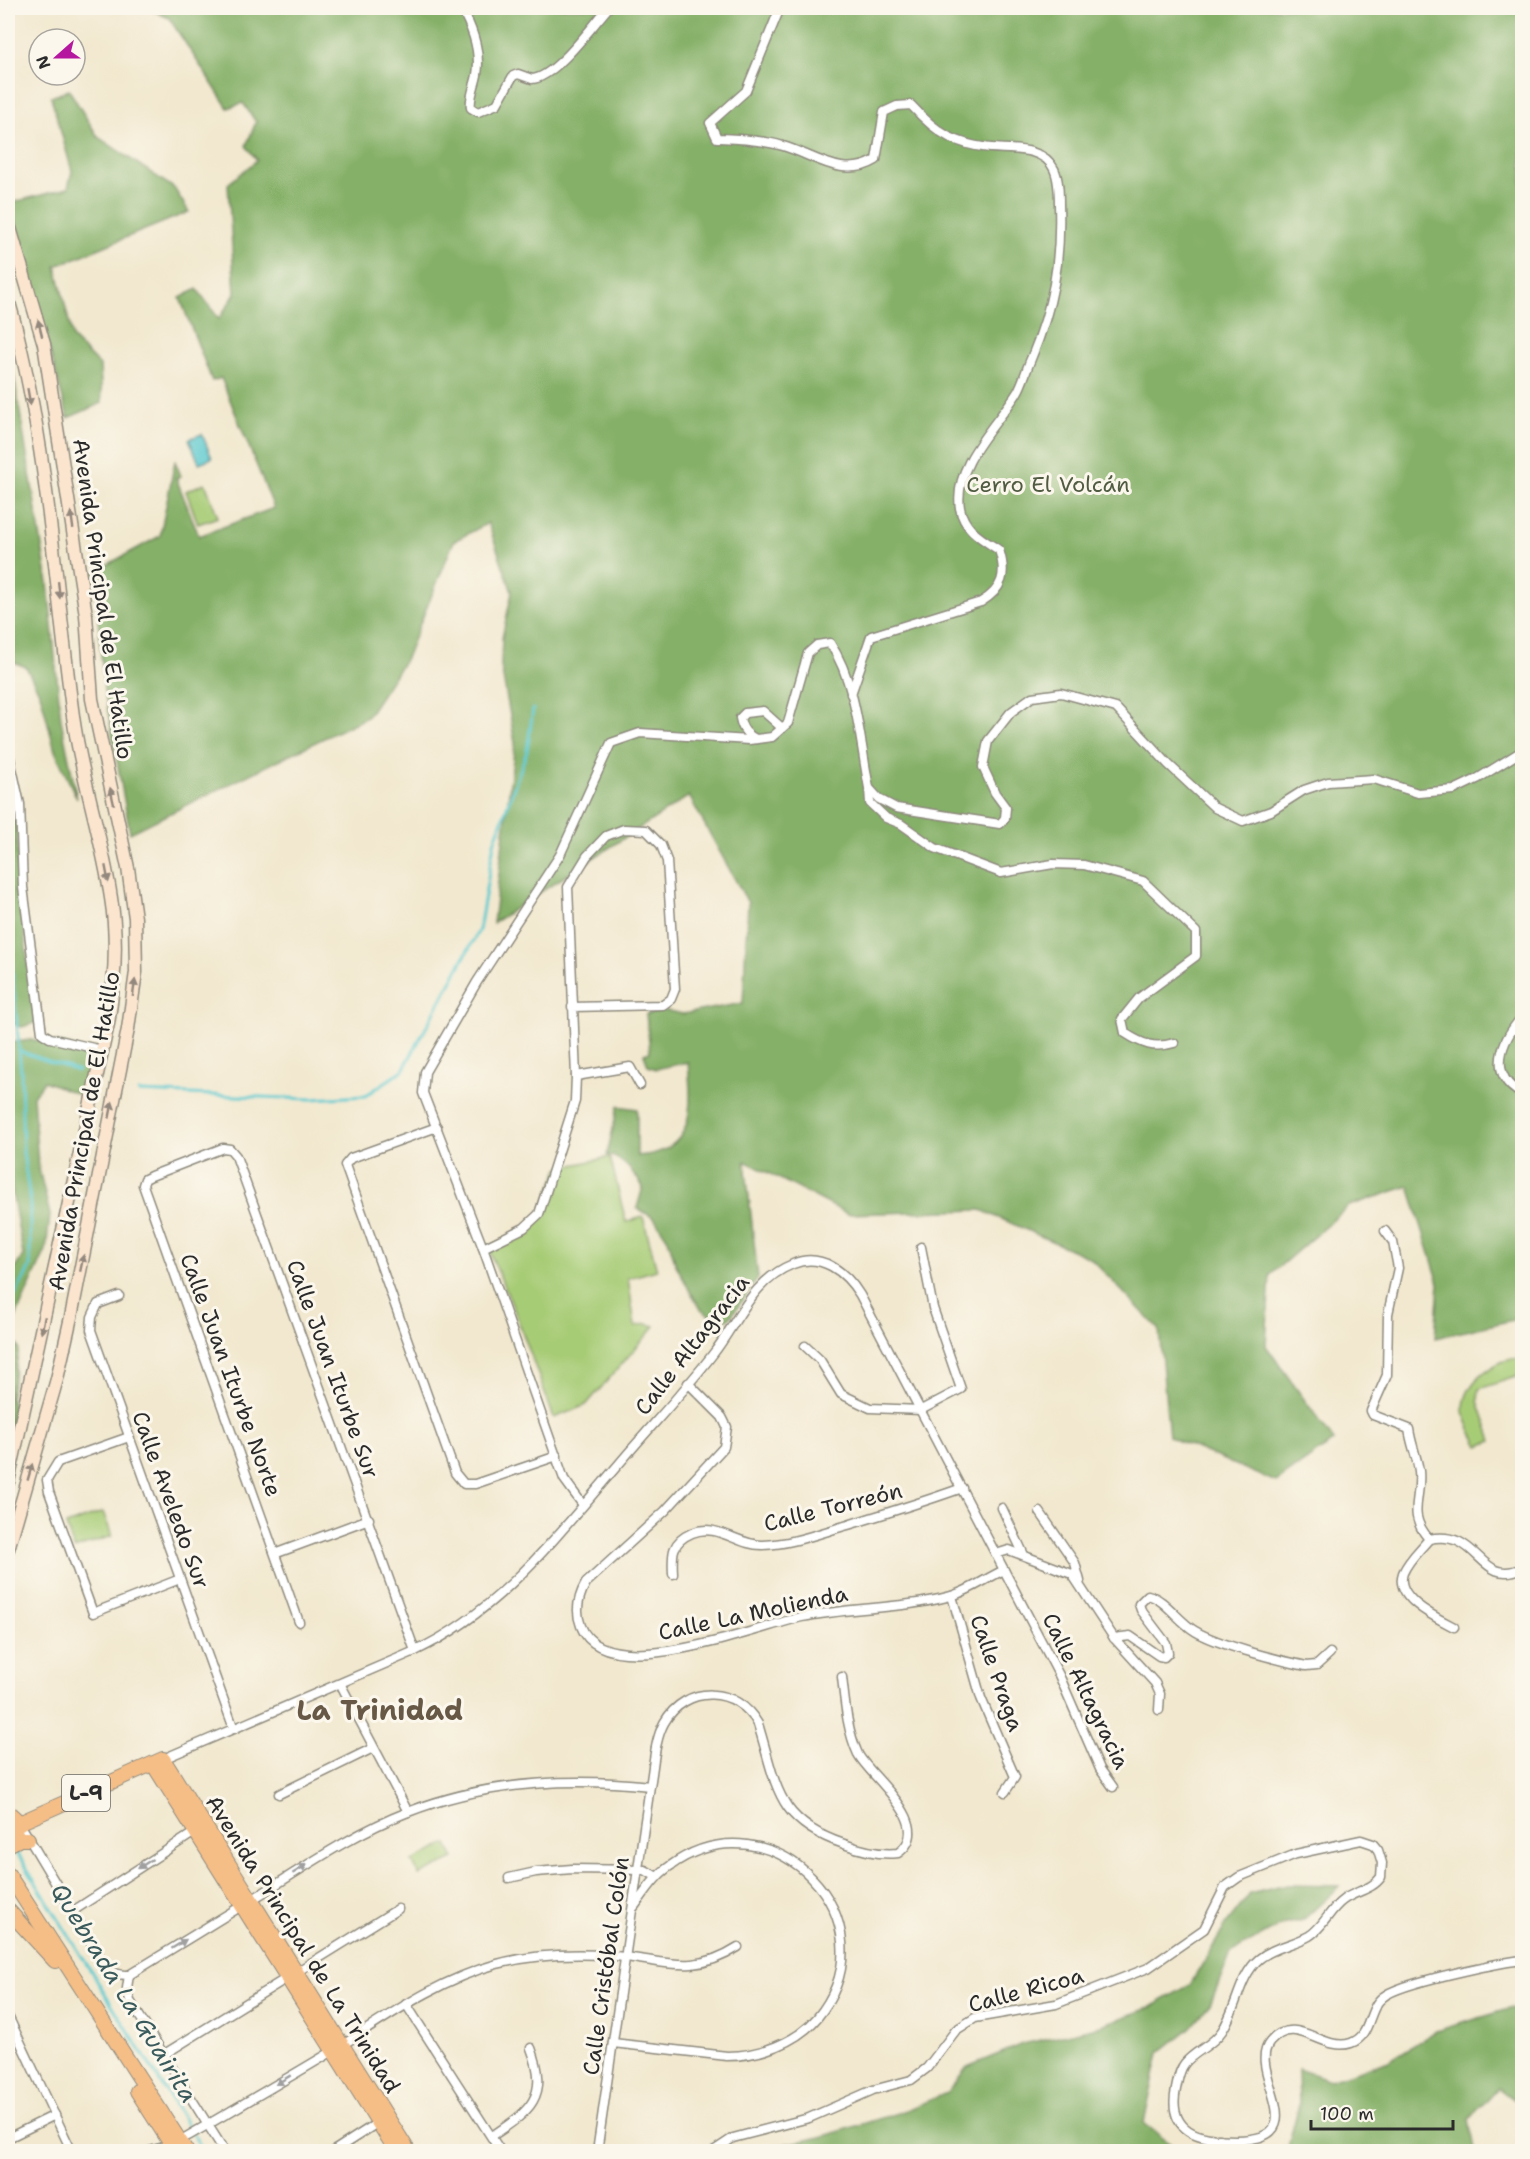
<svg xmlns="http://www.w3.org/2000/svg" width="1530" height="2159" font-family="'Shantell Sans',sans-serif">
	<rect width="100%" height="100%" fill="#fbf7ec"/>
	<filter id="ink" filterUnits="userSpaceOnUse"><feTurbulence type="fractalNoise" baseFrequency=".0167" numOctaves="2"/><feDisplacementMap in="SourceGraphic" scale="12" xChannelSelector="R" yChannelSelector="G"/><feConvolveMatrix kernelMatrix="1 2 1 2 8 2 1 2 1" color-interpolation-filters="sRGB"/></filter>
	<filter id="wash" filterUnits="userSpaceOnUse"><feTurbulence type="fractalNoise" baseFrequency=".008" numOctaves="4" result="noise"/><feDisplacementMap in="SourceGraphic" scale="24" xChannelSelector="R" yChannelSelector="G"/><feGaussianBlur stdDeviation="1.35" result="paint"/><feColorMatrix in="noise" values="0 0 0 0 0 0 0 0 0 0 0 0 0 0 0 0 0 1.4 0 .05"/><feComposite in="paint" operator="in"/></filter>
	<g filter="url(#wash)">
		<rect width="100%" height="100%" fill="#f2e8cf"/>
		<g fill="#a7cc76" stroke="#697c50" stroke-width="1.5">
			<polygon points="205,483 218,517 198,524 186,491"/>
			<polygon points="610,1157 626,1222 643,1217 657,1270 628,1278 635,1326 647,1324 655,1326 586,1405 554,1418 515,1312 488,1248 535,1226 559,1168"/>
			<path d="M1522,1358V1375L1479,1389L1478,1401L1492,1441L1479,1446C1473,1434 1463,1419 1464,1406C1467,1379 1497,1358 1522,1358Z"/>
			<polygon points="103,1512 112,1536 74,1549 66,1525"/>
			<polygon points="447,1844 454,1859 419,1875 412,1861"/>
		</g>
		<g fill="#85b067" stroke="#586e49" stroke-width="1.5">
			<path d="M147,8H1522V1318L1435,1338L1439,1283L1409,1186L1349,1206L1270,1275L1266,1346L1334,1441L1276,1482L1169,1437L1159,1329L1090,1258L981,1210L848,1214L745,1161L758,1278L730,1318L719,1321L701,1309L691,1293L676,1265L668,1239L654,1218L637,1208L643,1187C635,1174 622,1157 607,1155L618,1106L637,1109V1156C696,1153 692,1107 688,1062L656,1069L648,1066L644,1054L650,1052L646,1014L663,1010L683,1014L743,1003L748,903L689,796L493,923L515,743L501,666L502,638L512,592L488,523L454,541L406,658L367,717L130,833L104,689L94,572L160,536L175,461L181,476L176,478L199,536L274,508L221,378L212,381L180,298L197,289L219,319L235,294L228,184L257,160L246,146L256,122L243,103L228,108L169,18Z"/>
			<polygon points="69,90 98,137 174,188 189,212 56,266 73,339 100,366 102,403 68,418 10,203 68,188 72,171 51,97"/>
			<polygon points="8,356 11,358 48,583 61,720 77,799 55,751 41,696 26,667 8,660"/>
			<polygon points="8,763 15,800 19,889 35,1023 22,1027 10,1023 8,1007"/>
			<path d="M30,1040C49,1040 87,1042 88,1068C89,1077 85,1088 83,1096L44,1081L33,1096L38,1165L50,1215L46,1250L9,1332L19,1349L10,1397L14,1411L8,1440V1281L23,1255L8,1169L9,1049L10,1043Z"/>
			<polygon points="1287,1885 1340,1886 1303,1920 1278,1926 1231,1953 1210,2005 1190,2028 1159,2053 1144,2123 1179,2151 752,2151 821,2137 901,2112 947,2093 967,2067 1023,2044 1093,2028 1149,2008 1190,1985 1226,1925 1250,1894"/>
			<polygon points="1512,2008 1522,2015 1522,2106 1498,2088 1469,2119 1474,2151 1287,2151 1299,2105 1298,2069 1330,2080 1389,2061 1436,2031"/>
		</g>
		<polygon fill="#5cc9cf" stroke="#447a7d" stroke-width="1.5" points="202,434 212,458 199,463 189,439"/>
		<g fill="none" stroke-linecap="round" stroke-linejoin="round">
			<g stroke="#5cc9cf" stroke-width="3">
				<polyline points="8,548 8,550"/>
				<polyline points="8,924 21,1072 23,1152 30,1200 30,1267 8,1308"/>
				<polyline points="19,1051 78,1071"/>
				<polyline points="139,1092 311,1099 365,1096 403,1070 479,930 494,843 527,751 533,709"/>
				<polyline points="16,1851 204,2152"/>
			</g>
		</g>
	</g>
	<g filter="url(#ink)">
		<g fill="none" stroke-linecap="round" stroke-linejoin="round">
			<defs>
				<g id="street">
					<path d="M461,8C473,29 481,51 477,75C475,86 469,98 471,108L478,112L497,104L513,76L518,74L532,79C555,78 593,25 608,8"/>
					<path d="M780,8L746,91L710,123L717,138C738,139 763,140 783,146C814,155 843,180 876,160L884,112L897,106L911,105C921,116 934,129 949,137C958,141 973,146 983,147C1005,151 1042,144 1054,169C1059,179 1059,194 1059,205C1061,263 1053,306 1031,359C1026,370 1023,383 1017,393C996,426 953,465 960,508C964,530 982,539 999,550C1007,574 1003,589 981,602L871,636L851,694"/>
					<path d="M756,739C746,734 742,729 740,718L745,713L763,711L782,728"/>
					<polyline points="8,750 20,804 23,887 42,1033 50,1038 102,1050"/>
					<path d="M869,788L870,803L886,818L901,824L935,848L1001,873L1053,864L1084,865L1143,881L1196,932V956L1139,998L1122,1019L1125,1033C1142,1044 1154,1049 1174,1043"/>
					<path d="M1522,1017C1501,1041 1487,1075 1522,1094"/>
					<polyline points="576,1076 630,1067 640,1085"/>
					<polyline points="437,1127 351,1158 345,1165 455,1473 464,1484 475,1484 557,1456"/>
					<path d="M1385,1231L1393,1242L1398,1268L1388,1314L1387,1375L1371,1411L1373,1415L1409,1429C1411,1444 1417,1457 1419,1471C1422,1500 1406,1513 1429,1539C1480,1528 1479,1588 1522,1568"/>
					<polyline points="483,1248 524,1228 539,1214 575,1101 576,1076 568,887 587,856 606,836 624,829 646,830 661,845 667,861 675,989 671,999 663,1005 572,1007"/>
					<polyline points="119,1296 98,1304 92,1317 91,1330 234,1729"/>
					<polyline points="805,1346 820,1360 841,1394 870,1408 921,1410 961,1389 933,1308 921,1247"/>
					<path d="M688,1383L722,1417L727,1427L724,1447L665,1511L586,1583C578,1597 575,1611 581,1626C604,1688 757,1627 802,1617C851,1607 903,1609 951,1596C969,1591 987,1578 1004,1570"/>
					<polyline points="129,1437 58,1462 47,1480 49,1492 93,1613 180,1579"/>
					<path d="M583,1505L564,1479L483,1248L423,1093L425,1072L477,982L560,855L611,743L640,733L749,740L772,737L788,723L808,653L817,645L830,643C857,684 860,742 869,788L879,799L896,808L1000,824L1005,818L1006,808L995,793L983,767L988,741L1011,712L1032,697L1061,693L1116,708L1168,764L1215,808L1243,821L1271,811L1304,790L1328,782L1374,779L1418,793L1454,790L1477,779L1522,751"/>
					<polyline points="1002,1508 1024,1555"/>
					<polyline points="1040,1512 1075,1563 1080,1581"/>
					<path d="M1429,1539C1420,1550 1409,1559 1403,1573C1394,1598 1437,1618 1454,1627"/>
					<polyline points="277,1553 369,1519"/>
					<polyline points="996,1554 1009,1550 1072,1574 1114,1638 1155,1683 1160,1694 1159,1710"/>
					<path d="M673,1574C672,1554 671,1542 692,1533C717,1522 738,1546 763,1545C792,1544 820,1533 848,1525C886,1513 924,1502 962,1488"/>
					<polyline points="952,1596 981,1698 1015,1777 1005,1792"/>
					<polyline points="299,1622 143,1185 145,1179 151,1176 223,1148 230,1149 236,1156 415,1651"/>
					<path d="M1114,1638L1130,1636L1159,1656L1164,1657L1168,1653L1166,1643L1141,1610L1139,1604L1148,1595C1165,1599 1179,1622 1195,1631C1218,1645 1278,1660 1306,1666L1317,1665L1330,1653"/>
					<polyline points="341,1685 408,1812"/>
					<path d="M163,1759L415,1651C500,1612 558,1534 618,1465C649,1428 683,1393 713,1354C738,1322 752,1280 793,1264C821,1252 846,1272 860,1295L1059,1675L1100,1769L1113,1787"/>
					<polyline points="279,1794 373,1748"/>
					<path d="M19,1822L105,1966C113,1974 119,1975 129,1975C173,1948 217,1921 261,1894C309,1864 356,1832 408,1812C485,1782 569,1777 650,1786"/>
					<polyline points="509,1878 536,1872 572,1869 645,1870 657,1877"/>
					<polyline points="73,1911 198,1830"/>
					<polyline points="129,1975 127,1988 130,2001 225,2152"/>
					<polyline points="406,2004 501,2152"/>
					<polyline points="8,2016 72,2152"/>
					<path d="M613,2043L727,2056C759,2056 796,2043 817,2018C897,1921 772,1792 670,1866C655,1876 645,1892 634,1907"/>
					<polyline points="163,2055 398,1909"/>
					<path d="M492,2136C530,2111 550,2097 531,2048"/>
					<polyline points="8,2138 55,2115"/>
					<polyline points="1219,2139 1219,2152"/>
					<path d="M146,2152L171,2145L188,2136C236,2108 285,2080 333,2051C387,2017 435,1981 497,1964C536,1954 575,1953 615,1956C665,1960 691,1977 738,1947"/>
					<polyline points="332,2152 382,2120"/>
					<path d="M597,2152L650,1786C654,1766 654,1742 664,1723C686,1684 737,1686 758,1724C777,1785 775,1821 844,1844C860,1850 881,1855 898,1853C937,1825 870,1777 858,1754C847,1730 845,1703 842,1677"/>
					<path d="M712,2152L733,2138L809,2118L873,2090L911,2080L927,2068L956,2030L975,2018L1056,2004L1148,1968L1204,1929L1225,1887L1239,1877L1296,1854L1361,1840L1373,1844L1378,1850L1382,1863L1381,1877C1372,1890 1355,1891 1343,1900C1329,1910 1323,1928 1309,1936C1293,1945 1273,1947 1259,1959C1239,1976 1237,2009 1222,2031C1212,2046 1196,2050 1185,2063C1179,2070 1178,2080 1176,2089C1167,2132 1199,2140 1235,2140C1320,2141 1245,2071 1270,2042C1296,2012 1323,2053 1351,2043C1372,2036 1367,2009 1383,1997C1399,1983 1498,1963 1522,1960"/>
				</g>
				<g id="secondary">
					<polyline points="8,221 44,344 86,615 92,699 128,868 135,918 136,972 128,1029 71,1317 57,1379 8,1549"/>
					<path d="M8,299C47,434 54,577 73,716C81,777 102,836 111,898C118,940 115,982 108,1024L8,1482"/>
				</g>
				<g id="primary">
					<polyline points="153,1764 397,2152"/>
					<polyline points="8,1812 19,1822"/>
					<polyline points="8,1828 163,1759 409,2152"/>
					<polyline points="8,1845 19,1822"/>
					<polyline points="8,1845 20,1839 28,1839"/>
					<polyline points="8,1874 187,2152"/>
					<polyline points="8,1910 55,1961"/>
					<polyline points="137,2091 176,2152"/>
				</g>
			</defs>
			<use href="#street" stroke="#8e8a7d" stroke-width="11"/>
			<use href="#secondary" stroke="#8e8a7d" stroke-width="15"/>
			<use href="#primary" stroke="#8e8a7d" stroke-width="16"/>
			<use href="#street" stroke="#fff" stroke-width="8"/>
			<use href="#secondary" stroke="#fbe5cf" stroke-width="12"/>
			<use href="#primary" stroke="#f6be87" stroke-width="14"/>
		</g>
		<defs><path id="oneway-solid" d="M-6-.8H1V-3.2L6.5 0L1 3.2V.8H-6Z" transform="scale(1.5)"/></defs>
		<g fill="#93887d">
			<use href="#oneway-solid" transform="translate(40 328) rotate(-104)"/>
			<use href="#oneway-solid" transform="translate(29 397) rotate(80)"/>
			<use href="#oneway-solid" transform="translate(72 520) rotate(-98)"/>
			<use href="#oneway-solid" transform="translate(59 590) rotate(84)"/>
			<use href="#oneway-solid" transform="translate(112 796) rotate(-103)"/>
			<use href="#oneway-solid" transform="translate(107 874) rotate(79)"/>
			<use href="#oneway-solid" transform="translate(134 988) rotate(-82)"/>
			<use href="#oneway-solid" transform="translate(111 1110) rotate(-79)"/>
			<use href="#oneway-solid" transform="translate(82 1263) rotate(-78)"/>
			<use href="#oneway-solid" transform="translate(43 1325) rotate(102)"/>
			<use href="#oneway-solid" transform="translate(30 1472) rotate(-74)"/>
		</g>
		<g fill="#a0a0a0">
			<use href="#oneway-solid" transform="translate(145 1864) rotate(147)"/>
			<use href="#oneway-solid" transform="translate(300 1869) rotate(-32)"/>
			<use href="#oneway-solid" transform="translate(179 1944) rotate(-32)"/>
			<use href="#oneway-solid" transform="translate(283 2080) rotate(149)"/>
		</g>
	</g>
	<g text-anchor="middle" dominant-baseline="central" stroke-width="6" stroke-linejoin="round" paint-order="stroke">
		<rect fill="#fbf7ec" stroke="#696865" stroke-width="1.5" x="62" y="1775" width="48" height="36" rx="4.5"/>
		<g font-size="21" font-weight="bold" fill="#2b2b2b">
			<text x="86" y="1793">L-9</text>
		</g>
		<g font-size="22" fill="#505b42" stroke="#fbf7ec">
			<text x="1048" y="484">Cerro El Volcán</text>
		</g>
		<g font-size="22" fill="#2b2b2b" stroke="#fbf7ec">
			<text transform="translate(103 599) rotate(82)">Avenida Principal de El Hatillo</text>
			<text transform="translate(84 1131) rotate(-80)">Avenida Principal de El Hatillo</text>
			<text transform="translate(692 1345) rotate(-52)">Calle Altagracia</text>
			<text transform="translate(333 1369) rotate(70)">Calle Juan Iturbe Sur</text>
			<text transform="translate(231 1375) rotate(70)">Calle Juan Iturbe Norte</text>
			<text transform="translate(171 1500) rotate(70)">Calle Aveledo Sur</text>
			<text transform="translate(833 1507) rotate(-14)">Calle Torreón</text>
			<text transform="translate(753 1613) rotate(-12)">Calle La Molienda</text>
			<text transform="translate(997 1673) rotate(71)">Calle Praga</text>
			<text transform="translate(1086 1691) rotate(64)">Calle Altagracia</text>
			<text transform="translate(303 1944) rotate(58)">Avenida Principal de La Trinidad</text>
			<text transform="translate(606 1966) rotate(-82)">Calle Cristóbal Colón</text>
			<text transform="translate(1026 1990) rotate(-15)">Calle Ricoa</text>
		</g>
		<g font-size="24" font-style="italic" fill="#3a5a5c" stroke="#fbf7ec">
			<text transform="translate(124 1993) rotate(58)">Quebrada La Guairita</text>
		</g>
		<g font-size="28" font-weight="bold" fill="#685946" stroke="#fbf7ec">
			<text x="380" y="1710">La Trinidad</text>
		</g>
	</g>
	<rect width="1530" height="2159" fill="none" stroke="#fbf7ec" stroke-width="30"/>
	<g transform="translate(57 57) rotate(249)"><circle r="28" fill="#fbf7ec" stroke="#a8a59f" stroke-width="1.5"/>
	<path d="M0-4.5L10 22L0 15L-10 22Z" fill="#b5179e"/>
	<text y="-9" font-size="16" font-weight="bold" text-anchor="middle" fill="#2b2b2b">N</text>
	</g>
	<path d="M1311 2120v9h142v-9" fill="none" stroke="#2b2b2b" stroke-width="3"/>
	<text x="1320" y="2120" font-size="18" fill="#2b2b2b" stroke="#fbf7ec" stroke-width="4.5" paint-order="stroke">100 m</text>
</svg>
